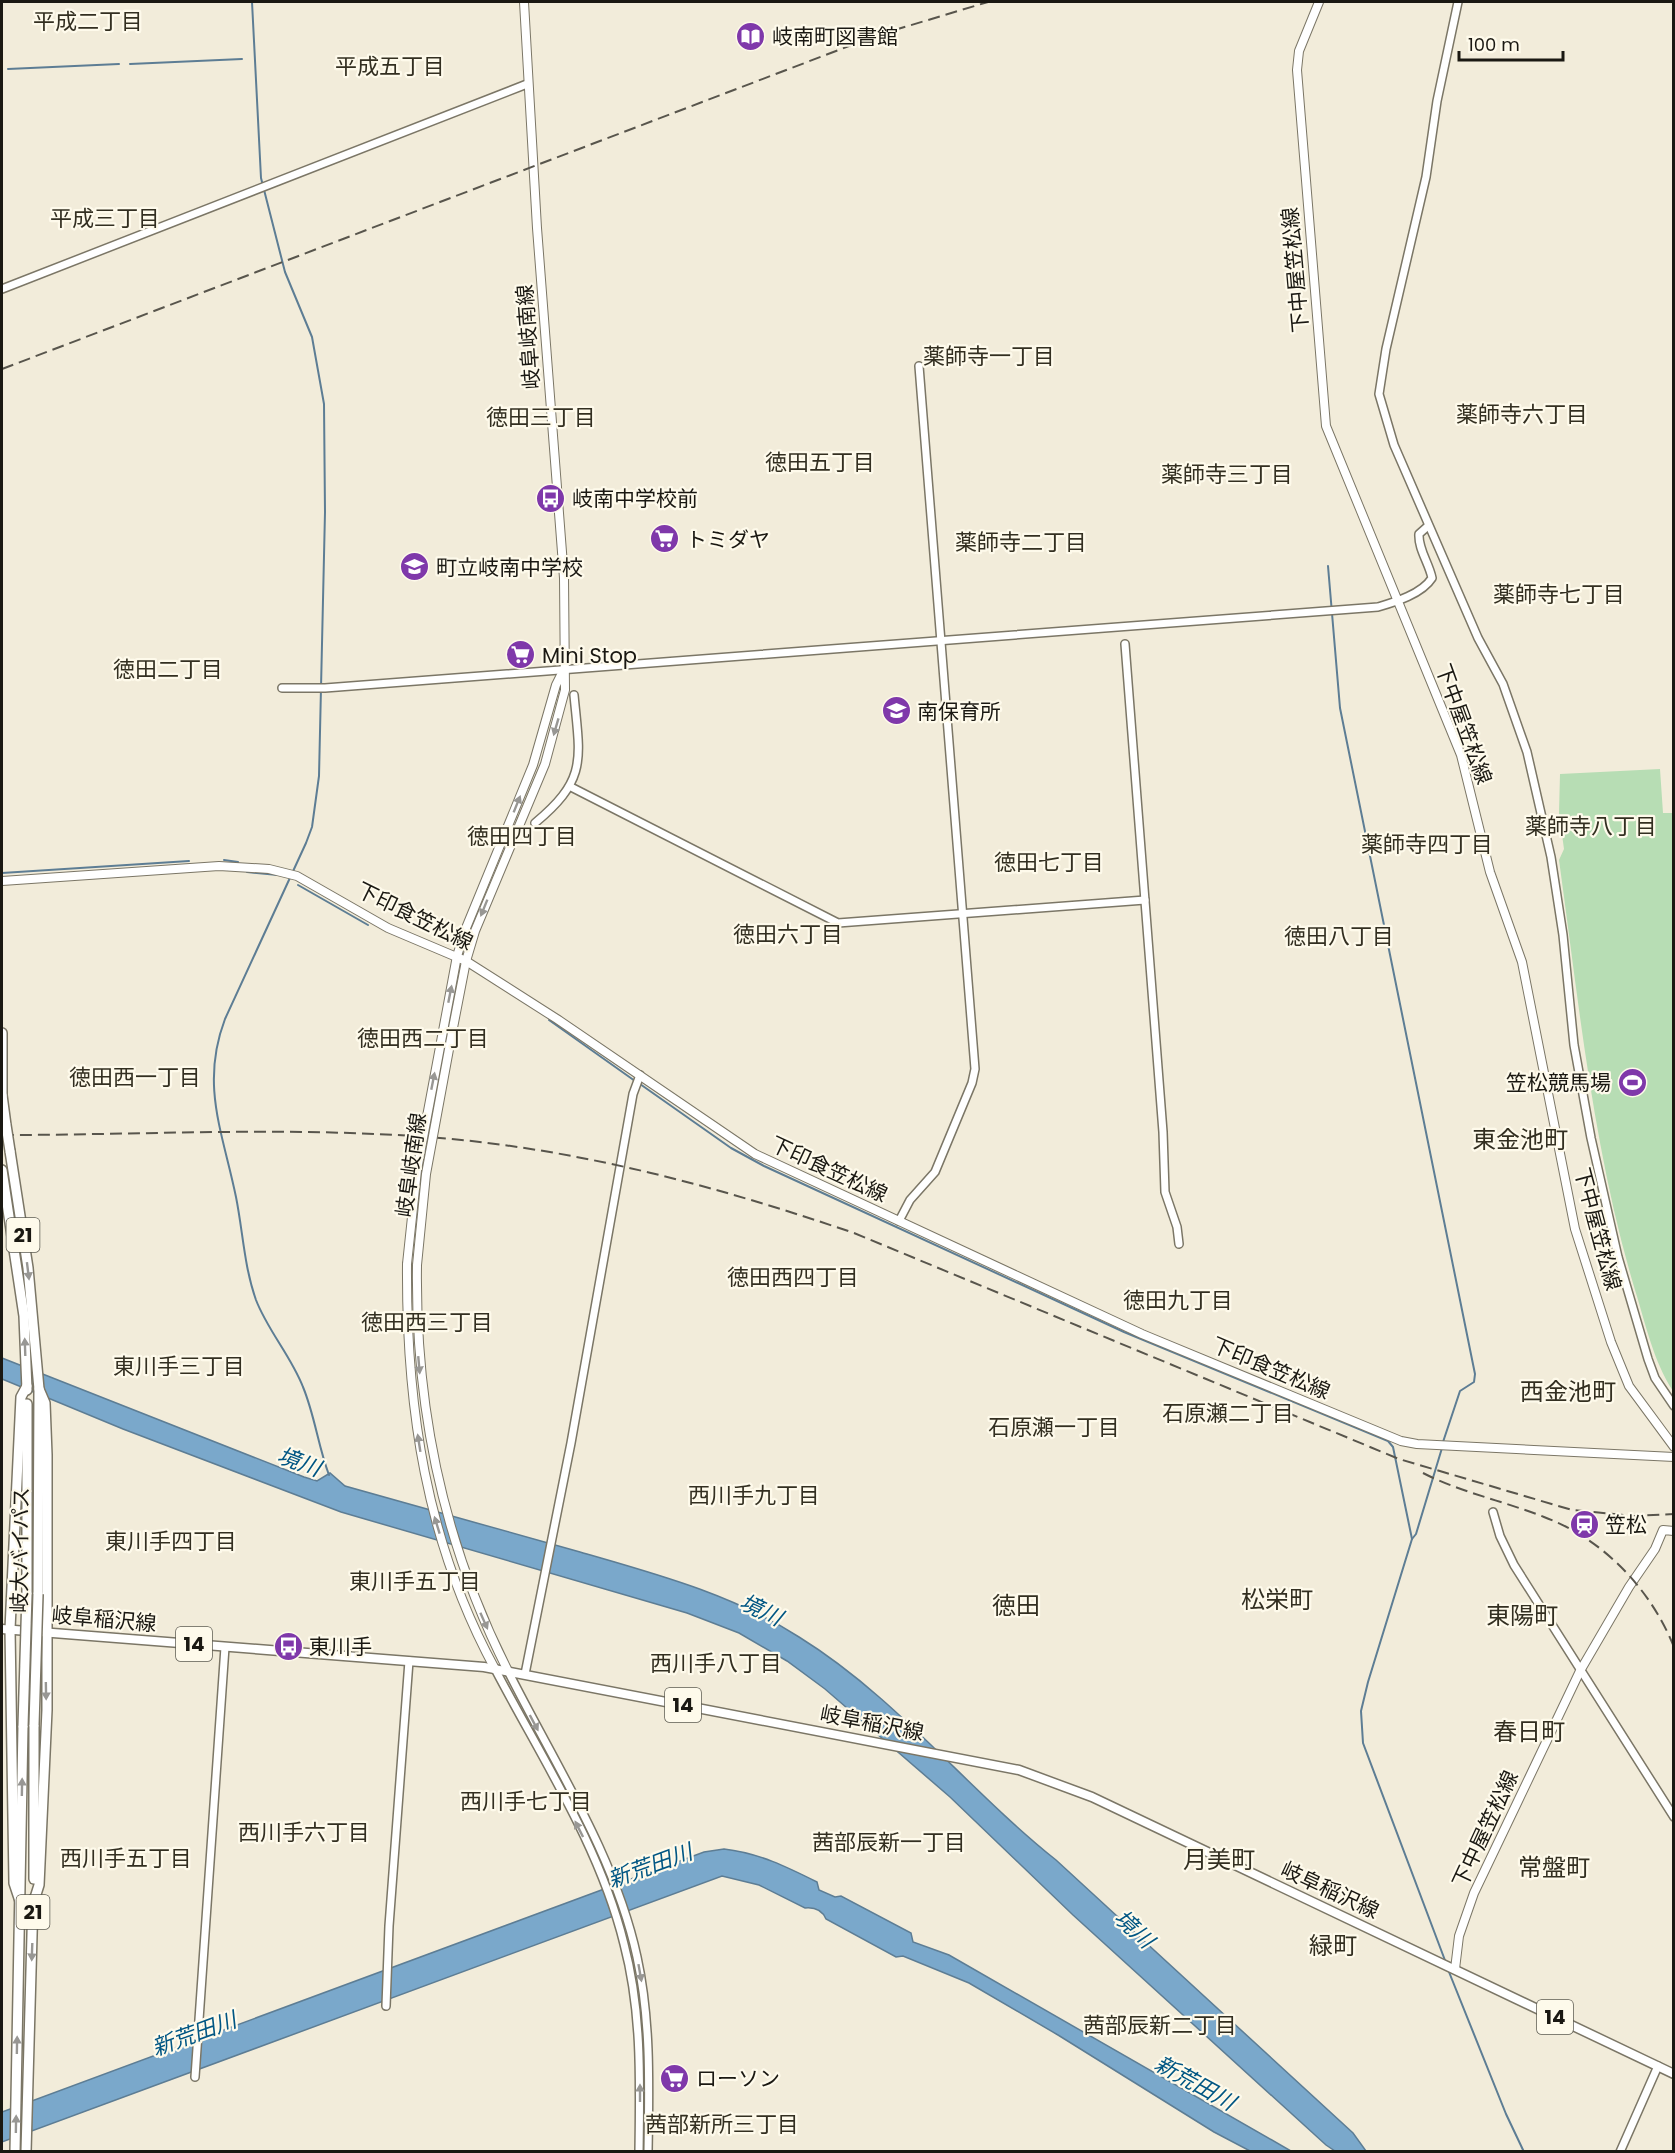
<svg xmlns="http://www.w3.org/2000/svg" width="1675" height="2153" font-family="Poppins,'Noto Sans JP',sans-serif">
	<rect width="100%" height="100%" fill="#f2ecda"/>
	<path fill="#b7ddb4" d="M1660,769L1663,813H1674L1673,1391C1653,1360 1646,1325 1635,1290C1593,1150 1579,1004 1559,860L1564,849L1559,813L1560,774Z"/>
	<g fill="#7aa8cb" stroke="#5d7d94" stroke-width="1.5">
		<path d="M2,1358L304,1477L317,1481L330,1473L345,1486C423,1508 502,1530 580,1552C656,1574 732,1594 799,1637C896,1697 967,1789 1056,1860L1353,2133L1366,2151H1335L1326,2145L1073,1915L950,1797L825,1689L787,1661L739,1633L687,1613L341,1512L123,1429L2,1379Z"/>
		<path d="M724,1849C759,1853 787,1867 817,1882L819,1890L835,1897L841,1896L911,1933L913,1942L949,1955L1291,2151H1250L1214,2132L1058,2035L969,1983L903,1956L896,1957L826,1919C822,1910 815,1907 805,1908L759,1885L722,1876L2,2142V2112L704,1852Z"/>
	</g>
	<g fill="none" stroke-linecap="round" stroke-linejoin="round">
		<g stroke="#5d7d94" stroke-width="2">
			<path d="M252,2L261,178L285,272L312,337L324,404L325,512L319,776L312,827L306,843L225,1019C200,1085 223,1133 236,1197C243,1232 244,1266 256,1300C268,1331 291,1356 303,1387C315,1416 318,1446 329,1475"/>
			<polyline points="130,64 242,59"/>
			<polyline points="8,69 119,64"/>
			<polyline points="1328,566 1340,708 1475,1374 1474,1382 1460,1391 1443,1442"/>
			<polyline points="224,860 238,862"/>
			<polyline points="247,872 278,875"/>
			<polyline points="2,873 189,861"/>
			<polyline points="298,885 368,925"/>
			<polyline points="549,1020 635,1081"/>
			<polyline points="640,1084 731,1148 764,1166 1124,1332 1388,1441 1393,1447 1412,1539 1368,1682 1361,1711 1363,1743 1446,1963"/>
			<polyline points="1412,1539 1416,1534 1442,1448"/>
			<polyline points="1449,1972 1506,2114 1524,2152"/>
		</g>
		<defs>
			<g id="tertiary">
				<polyline points="1458,2 1437,101 1426,177 1386,349 1379,394 1394,445 1478,638 1503,684 1527,752 1551,857 1563,935 1574,1045 1591,1138 1618,1257 1648,1359 1655,1378 1674,1406"/>
				<polyline points="2,289 527,84"/>
				<polyline points="1125,644 1163,1132 1165,1192 1177,1227 1179,1244"/>
				<path d="M282,688H325L1378,607C1395,602 1422,594 1432,578C1429,563 1418,549 1419,534L1428,526"/>
				<polyline points="571,787 838,923 1145,900"/>
				<path d="M535,823C588,779 580,759 574,695"/>
				<polyline points="899,1221 910,1200 935,1172 972,1083 975,1069 919,366"/>
				<polyline points="1493,1512 1500,1536 1514,1565 1674,1817"/>
				<path d="M495,1669C541,1757 600,1846 624,1944C642,2012 640,2081 639,2152"/>
				<path d="M508,1671C554,1763 615,1855 637,1957C651,2021 649,2086 648,2152"/>
				<polyline points="525,1674 571,1443 633,1094 640,1075"/>
				<polyline points="386,2006 389,1926 409,1661"/>
				<polyline points="195,2077 225,1647"/>
				<polyline points="1620,2152 1658,2066"/>
			</g>
			<g id="secondary">
				<polyline points="1319,2 1299,51 1297,70 1326,426 1461,755 1490,872 1522,962 1575,1229 1611,1342 1629,1386 1674,1447"/>
				<polyline points="2,881 219,866 269,869 297,876 388,928 466,961 557,1019 755,1154 1142,1334 1401,1441 1417,1444 1674,1457"/>
				<polyline points="443,1031 457,956 466,928 533,765 556,685 563,671"/>
				<polyline points="452,1033 466,961 475,931 545,764 565,690 564,578 537,228 524,2"/>
				<path d="M407,1264C406,1407 426,1542 495,1669"/>
				<path d="M417,1265C415,1408 443,1543 508,1671"/>
				<polyline points="1455,1969 1459,1936 1474,1893 1518,1801 1580,1671 1629,1587 1655,1549 1663,1530 1674,1531"/>
			</g>
			<polyline id="primary" points="2,1629 484,1667 1019,1770 1092,1797 1674,2074"/>
			<g id="trunk">
				<polyline points="2,1033 2,1096"/>
				<polyline points="2,1095 6,1125"/>
				<polyline points="10,1151 28,1268 39,1389 38,1594"/>
				<polyline points="2,1170 24,1316 27,1390"/>
				<polyline points="27,1404 27,1594"/>
				<polyline points="34,1879 34,1725"/>
				<polyline points="21,1904 14,1883 10,1629 21,1397 27,1386"/>
				<polyline points="33,1904 39,1885 47,1710 47,1455 45,1403 39,1389"/>
				<polyline points="15,2152 23,1726"/>
				<polyline points="26,2152 33,1899"/>
			</g>
		</defs>
		<use href="#tertiary" stroke="#7b7666" stroke-width="10"/>
		<use href="#secondary" stroke="#7b7666" stroke-width="10"/>
		<use href="#primary" stroke="#7b7666" stroke-width="11"/>
		<use href="#trunk" stroke="#7b7666" stroke-width="12"/>
		<use href="#tertiary" stroke="#fff" stroke-width="7"/>
		<use href="#secondary" stroke="#fff" stroke-width="8"/>
		<use href="#primary" stroke="#fff" stroke-width="8"/>
		<use href="#trunk" stroke="#fff" stroke-width="9"/>
		<g stroke="#58554c" stroke-width="2" stroke-dasharray="12 6" stroke-linecap="butt">
			<polyline points="2,369 878,35 988,2"/>
			<path d="M2,1135C147,1135 295,1126 440,1138C583,1150 719,1187 854,1233L1399,1459L1572,1510L1634,1516L1674,1514"/>
			<path d="M1423,1473C1462,1493 1504,1501 1544,1517C1603,1539 1650,1588 1674,1647"/>
		</g>
		<defs>
			<g id="secondary-bridge">
				<polyline points="407,1264 417,1170 443,1031"/>
				<polyline points="417,1265 426,1174 452,1033"/>
			</g>
			<g id="trunk-bridge">
				<polyline points="6,1125 10,1151"/>
				<polyline points="34,1725 38,1594"/>
				<polyline points="23,1726 27,1594"/>
			</g>
		</defs>
		<use href="#secondary-bridge" stroke="#7b7666" stroke-width="10" stroke-linecap="butt"/>
		<use href="#trunk-bridge" stroke="#7b7666" stroke-width="12" stroke-linecap="butt"/>
		<use href="#secondary-bridge" stroke="#fff" stroke-width="8"/>
		<use href="#trunk-bridge" stroke="#fff" stroke-width="9"/>
	</g>
	<defs><path id="oneway-solid" d="M-6-.8H1V-3.2L6.5 0L1 3.2V.8H-6Z" transform="scale(1.5)"/></defs>
	<g fill="#989794">
		<use href="#oneway-solid" transform="translate(556 727) rotate(106)"/>
		<use href="#oneway-solid" transform="translate(517 804) rotate(-68)"/>
		<use href="#oneway-solid" transform="translate(484 908) rotate(112)"/>
		<use href="#oneway-solid" transform="translate(450 994) rotate(-79)"/>
		<use href="#oneway-solid" transform="translate(433 1081) rotate(-79)"/>
		<use href="#oneway-solid" transform="translate(28 1271) rotate(83)"/>
		<use href="#oneway-solid" transform="translate(25 1347) rotate(-92)"/>
		<use href="#oneway-solid" transform="translate(419 1365) rotate(85)"/>
		<use href="#oneway-solid" transform="translate(419 1443) rotate(-99)"/>
		<use href="#oneway-solid" transform="translate(437 1525) rotate(-107)"/>
		<use href="#oneway-solid" transform="translate(484 1621) rotate(66)"/>
		<use href="#oneway-solid" transform="translate(46 1691) rotate(89)"/>
		<use href="#oneway-solid" transform="translate(534 1723) rotate(62)"/>
		<use href="#oneway-solid" transform="translate(22 1787) rotate(-89)"/>
		<use href="#oneway-solid" transform="translate(579 1829) rotate(-117)"/>
		<use href="#oneway-solid" transform="translate(32 1952) rotate(92)"/>
		<use href="#oneway-solid" transform="translate(640 1973) rotate(80)"/>
		<use href="#oneway-solid" transform="translate(17 2045) rotate(-89)"/>
		<use href="#oneway-solid" transform="translate(640 2093) rotate(-90)"/>
		<use href="#oneway-solid" transform="translate(16 2124) rotate(-89)"/>
	</g>
	<defs>
		<symbol id="library-disc" viewBox="-11 -11 22 22"><circle r="9.5" fill="#7f38aa" stroke="#fefaeb"/><path d="M-6-4Q-3-5.5-.7-3.5V5Q-3 3-6 4ZM6-4Q3-5.5 .7-3.5V5Q3 3 6 4Z" fill="#fff"/></symbol>
		<symbol id="bus-disc" viewBox="-11 -11 22 22"><circle r="9.5" fill="#7f38aa" stroke="#fefaeb"/><path d="M-5-6H5V4H4V6H2V4H-2V6H-4V4H-5ZM-3.5-4V0h7V-4ZM-3.5 1.2v1.5H-2V1.2ZM2 1.2v1.5H3.5V1.2Z" fill="#fff"/></symbol>
		<symbol id="supermarket-disc" viewBox="-11 -11 22 22"><circle r="9.5" fill="#7f38aa" stroke="#fefaeb"/><path d="M-6-5.5h2.5l.6 2H6L4.5 2H-2.5L-4.4-4H-6ZM-1.5 3.2a1.3 1.3 0 1 0 .1 0ZM3 3.2a1.3 1.3 0 1 0 .1 0Z" fill="#fff"/></symbol>
		<symbol id="school-disc" viewBox="-11 -11 22 22"><circle r="9.5" fill="#7f38aa" stroke="#fefaeb"/><path d="M0-5L7-2L0 1L-7-2ZM-4 1L0 2.5L4 1V4Q0 6-4 4Z" fill="#fff"/></symbol>
		<symbol id="stadium-disc" viewBox="-11 -11 22 22"><circle r="9.5" fill="#7f38aa" stroke="#fefaeb"/><path d="M0-5a6.5 5 0 1 0 0 10a6.5 5 0 1 0 0-10ZM-3.5-1.8h7v3.6h-7Z" fill="#fff"/></symbol>
		<symbol id="station-disc" viewBox="-11 -11 22 22"><circle r="9.5" fill="#7f38aa" stroke="#fefaeb"/><path d="M-3-6H3Q5-6 5-4V2Q5 4 3 4L4.5 6H3L1.5 4h-3L-3 6H-4.5L-3 4Q-5 4-5 2V-4Q-5-6-3-6ZM-3.5-4v3h7v-3ZM-3.5 1v1.5H-2V1ZM2 1v1.5H3.5V1Z" fill="#fff"/></symbol>
	</defs>
	<g fill-rule="evenodd">
		<use href="#library-disc" x="734" y="20" width="33" height="33"/>
		<use href="#bus-disc" x="534" y="482" width="33" height="33"/>
		<use href="#supermarket-disc" x="648" y="522" width="33" height="33"/>
		<use href="#school-disc" x="398" y="550" width="33" height="33"/>
		<use href="#supermarket-disc" x="504" y="638" width="33" height="33"/>
		<use href="#school-disc" x="880" y="694" width="33" height="33"/>
		<use href="#stadium-disc" x="1616" y="1066" width="33" height="33"/>
		<use href="#station-disc" x="1568" y="1508" width="33" height="33"/>
		<use href="#bus-disc" x="272" y="1630" width="33" height="33"/>
		<use href="#supermarket-disc" x="658" y="2062" width="33" height="33"/>
	</g>
	<g text-anchor="middle" dominant-baseline="central" stroke-width="4.5" stroke-linejoin="round" paint-order="stroke">
		<g fill="#fefaeb" stroke="#5e5c53" stroke-width="1.5">
			<rect x="6.5" y="1218" width="33" height="34" rx="4.5"/>
			<rect x="176" y="1627" width="36" height="34" rx="4.5"/>
			<rect x="665" y="1688" width="36" height="34" rx="4.5"/>
			<rect x="16.5" y="1895" width="33" height="34" rx="4.5"/>
			<rect x="1537" y="2000" width="36" height="34" rx="4.5"/>
		</g>
		<g font-size="20" font-weight="bold" fill="#1a1812">
			<text x="23" y="1235">21</text>
			<text x="194" y="1644">14</text>
			<text x="683" y="1705">14</text>
			<text x="33" y="1912">21</text>
			<text x="1555" y="2017">14</text>
		</g>
		<g font-size="21" fill="#1a1812" stroke="#fefaeb" text-anchor="start">
			<text x="772" y="36">岐南町図書館</text>
			<text x="572" y="498">岐南中学校前</text>
			<text x="686" y="539">トミダヤ</text>
			<text x="436" y="567">町立岐南中学校</text>
			<text x="542" y="655">Mini Stop</text>
			<text x="917" y="711">南保育所</text>
			<text x="1611" y="1082" text-anchor="end">笠松競馬場</text>
			<text x="1605" y="1524">笠松</text>
			<text x="309" y="1646">東川手</text>
			<text x="696" y="2078">ローソン</text>
		</g>
		<g font-size="21" fill="#1a1812" stroke="#fefaeb">
			<text transform="translate(1295 270) rotate(-95)">下中屋笠松線</text>
			<text transform="translate(528 337) rotate(-94)">岐阜岐南線</text>
			<text transform="translate(1464 724) rotate(70)">下中屋笠松線</text>
			<text transform="translate(415 916) rotate(26)">下印食笠松線</text>
			<text transform="translate(411 1165) rotate(-82)">岐阜岐南線</text>
			<text transform="translate(829 1169) rotate(25)">下印食笠松線</text>
			<text transform="translate(1598 1229) rotate(75)">下中屋笠松線</text>
			<text transform="translate(1271 1368) rotate(23)">下印食笠松線</text>
			<text transform="translate(20 1550) rotate(-89)">岐大バイパス</text>
			<text transform="translate(104 1619) rotate(5)">岐阜稲沢線</text>
			<text transform="translate(872 1723) rotate(11)">岐阜稲沢線</text>
			<text transform="translate(1485 1829) rotate(-65)">下中屋笠松線</text>
			<text transform="translate(1330 1890) rotate(25)">岐阜稲沢線</text>
		</g>
		<g font-size="22" fill="#332f21" stroke="#fefaeb">
			<text x="88" y="21">平成二丁目</text>
			<text x="390" y="66">平成五丁目</text>
			<text x="105" y="218">平成三丁目</text>
			<text x="989" y="356">薬師寺一丁目</text>
			<text x="1522" y="414">薬師寺六丁目</text>
			<text x="541" y="417">徳田三丁目</text>
			<text x="820" y="462">徳田五丁目</text>
			<text x="1227" y="474">薬師寺三丁目</text>
			<text x="1021" y="542">薬師寺二丁目</text>
			<text x="1559" y="594">薬師寺七丁目</text>
			<text x="168" y="669">徳田二丁目</text>
			<text x="1591" y="826">薬師寺八丁目</text>
			<text x="522" y="836">徳田四丁目</text>
			<text x="1427" y="844">薬師寺四丁目</text>
			<text x="1049" y="862">徳田七丁目</text>
			<text x="788" y="934">徳田六丁目</text>
			<text x="1339" y="936">徳田八丁目</text>
			<text x="423" y="1038">徳田西二丁目</text>
			<text x="135" y="1077">徳田西一丁目</text>
			<text x="793" y="1277">徳田西四丁目</text>
			<text x="1178" y="1300">徳田九丁目</text>
			<text x="427" y="1322">徳田西三丁目</text>
			<text x="179" y="1366">東川手三丁目</text>
			<text x="1228" y="1413">石原瀬二丁目</text>
			<text x="1054" y="1427">石原瀬一丁目</text>
			<text x="754" y="1495">西川手九丁目</text>
			<text x="171" y="1541">東川手四丁目</text>
			<text x="415" y="1581">東川手五丁目</text>
			<text x="716" y="1663">西川手八丁目</text>
			<text x="526" y="1801">西川手七丁目</text>
			<text x="304" y="1832">西川手六丁目</text>
			<text x="889" y="1842">茜部辰新一丁目</text>
			<text x="126" y="1858">西川手五丁目</text>
			<text x="1160" y="2025">茜部辰新二丁目</text>
			<text x="722" y="2124">茜部新所三丁目</text>
		</g>
		<g font-size="22" font-style="italic" fill="#015683" stroke="#fefaeb">
			<text transform="translate(299 1462) rotate(20)">境川</text>
			<text transform="translate(761 1610) rotate(25)">境川</text>
			<text transform="translate(650 1866) rotate(-20)">新荒田川</text>
			<text transform="translate(1134 1929) rotate(43)">境川</text>
			<text transform="translate(194 2034) rotate(-20)">新荒田川</text>
			<text transform="translate(1195 2083) rotate(29)">新荒田川</text>
		</g>
		<g font-size="24" fill="#332f21" stroke="#fefaeb">
			<text x="1520" y="1139">東金池町</text>
			<text x="1568" y="1391">西金池町</text>
			<text x="1277" y="1599">松栄町</text>
			<text x="1016" y="1605">徳田</text>
			<text x="1522" y="1615">東陽町</text>
			<text x="1529" y="1731">春日町</text>
			<text x="1219" y="1859">月美町</text>
			<text x="1554" y="1867">常盤町</text>
			<text x="1333" y="1945">緑町</text>
		</g>
	</g>
	<rect width="1675" height="2153" fill="none" stroke="#1a1812" stroke-width="6"/>
	<path d="M1459 51v9h104v-9" fill="none" stroke="#1a1812" stroke-width="3"/>
	<text x="1468" y="51" font-size="18" fill="#1a1812" stroke="#fefaeb" stroke-width="4.5" paint-order="stroke">100 m</text>
</svg>
